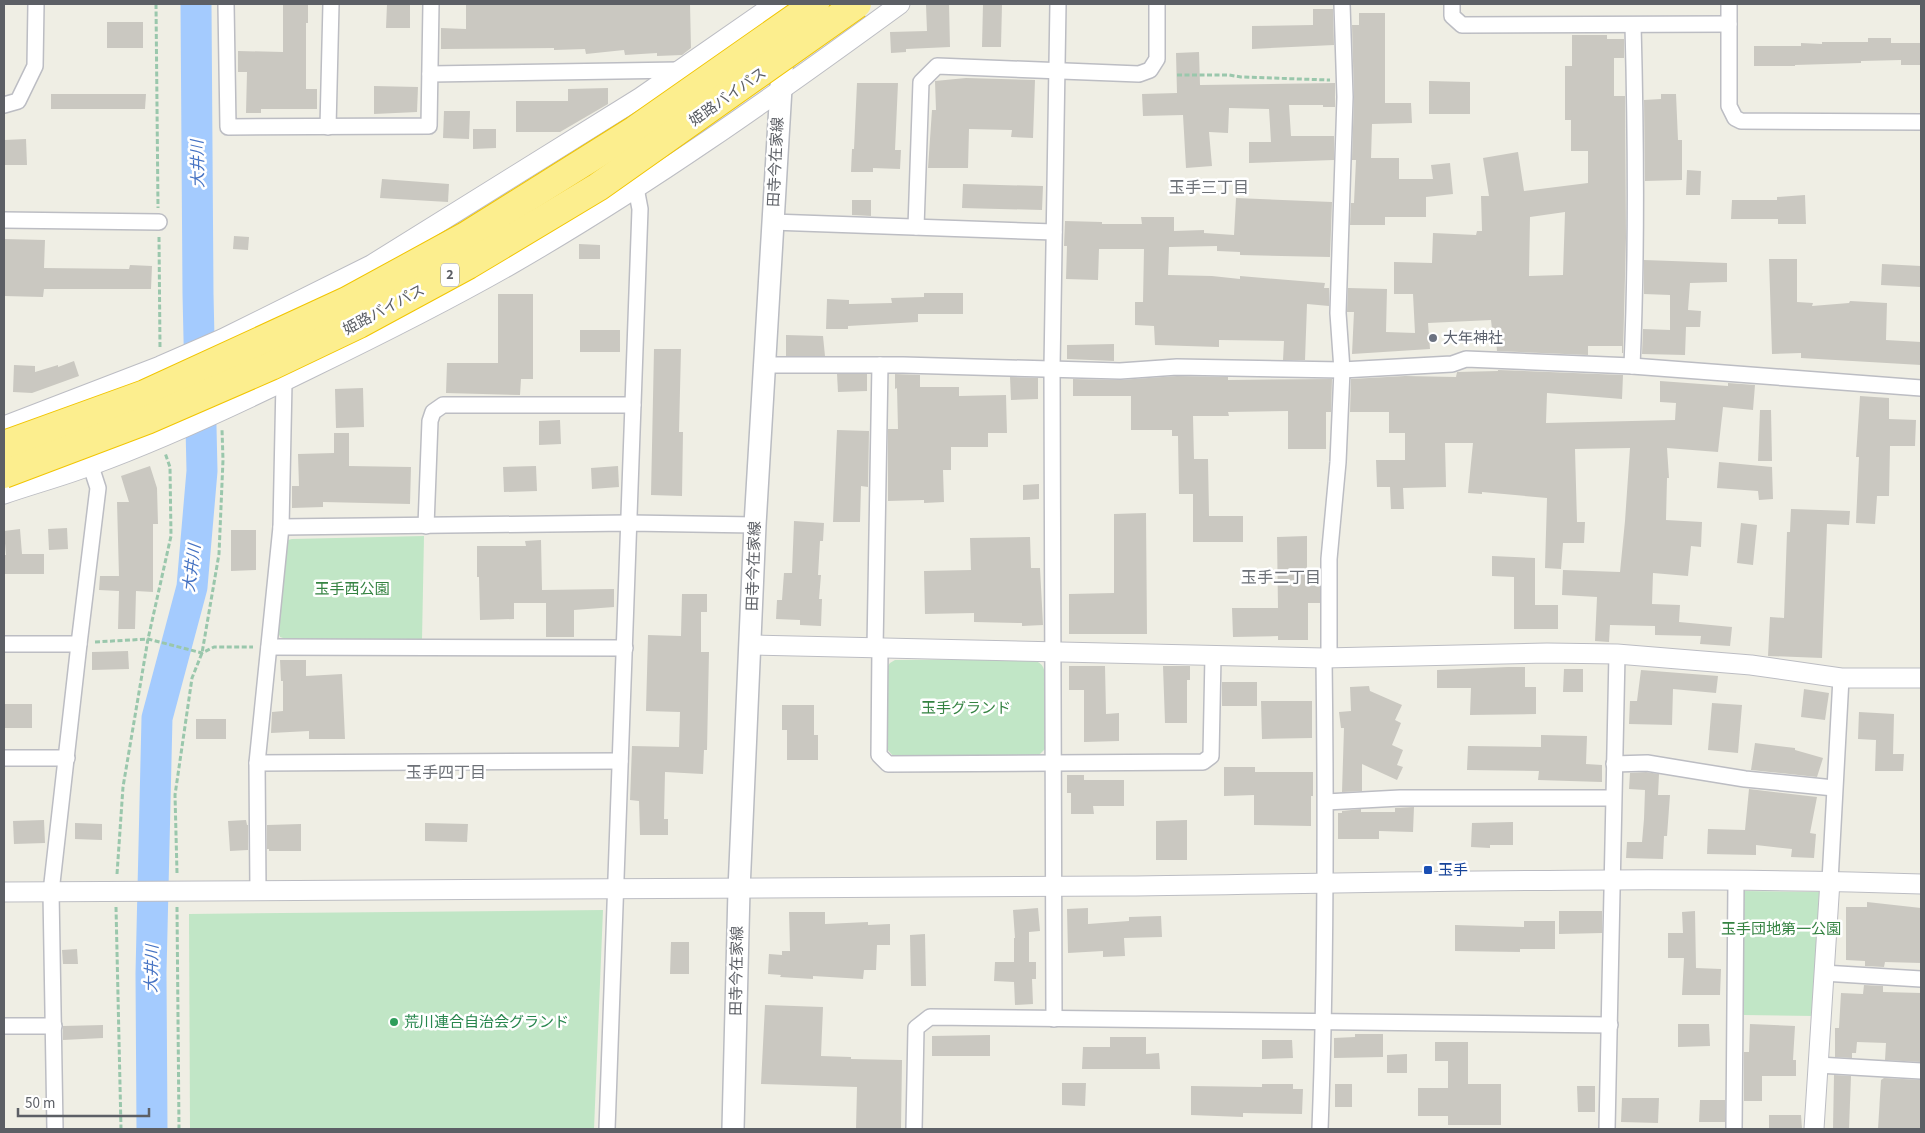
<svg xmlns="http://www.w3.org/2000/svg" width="1925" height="1133" font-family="'Source Sans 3','Noto Sans JP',sans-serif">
	<rect width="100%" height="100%" fill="#efeee4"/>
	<g fill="#c1e6c6">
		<polygon points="424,536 422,640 286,639 280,637 278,632 288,540 292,539"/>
		<path d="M1027,659C1041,662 1043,663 1046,677V748L1038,756L894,757L887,749L886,669L890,663L895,660Z"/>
		<polygon points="1744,891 1819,892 1814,1016 1744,1015"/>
		<polygon points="603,910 594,1129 190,1129 189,914"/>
	</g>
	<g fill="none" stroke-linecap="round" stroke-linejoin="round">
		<polyline stroke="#a4cbfe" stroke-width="31" points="152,1129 151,973 157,718 192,587 202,471 198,294 196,4"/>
	</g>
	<g fill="#cac8c1" fill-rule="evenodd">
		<polygon points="283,4 308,4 308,23 306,23 306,89 317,89 317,109 261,109 261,113 246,113 247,72 238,72 238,51 283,52"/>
		<polygon points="387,4 410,4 410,28 386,28"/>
		<polygon points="466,4 690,4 691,48 682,55 657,56 657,53 625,55 624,50 586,54 585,49 554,50 554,48 441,49 441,28 466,29"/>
		<polygon points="949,4 950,47 906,49 906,52 891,53 890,32 927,31 926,5"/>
		<polygon points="983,4 1002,4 1001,47 982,47"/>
		<polygon points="1313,9 1333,9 1334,45 1252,49 1252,26 1313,25"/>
		<polygon points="1359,13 1385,13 1385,103 1411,103 1412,123 1372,124 1371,158 1399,158 1399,179 1433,179 1431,165 1450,163 1453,194 1426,197 1426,217 1385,217 1385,225 1350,225 1351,203 1354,203 1356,160 1352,160 1354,97 1352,25 1359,25"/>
		<rect x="107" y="22" width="36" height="26"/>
		<path d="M1572,35H1607V39H1624V58H1614V96H1625L1626,238L1623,353H1622V346H1588V355L1497,351L1495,328L1492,329L1491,320L1428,323L1430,349L1352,354L1354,312H1347L1348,288L1387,289L1386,332L1415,333L1413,294H1394V262L1432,263L1433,233L1476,235L1477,231H1482L1481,196H1489L1483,158L1518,152L1524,191L1588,183V151H1571V120H1565V66H1572ZM1565,212L1563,275L1529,276L1530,217Z"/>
		<polygon points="1868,38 1891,38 1891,43 1921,43 1921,65 1901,65 1901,60 1861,61 1861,63 1795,65 1795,66 1754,66 1754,46 1801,46 1801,43 1822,44 1822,42 1868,42"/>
		<polygon points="1199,52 1200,85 1335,83 1335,107 1323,107 1323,105 1289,105 1291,136 1334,136 1334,160 1249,163 1249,142 1271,142 1269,109 1229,108 1228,133 1209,132 1212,166 1186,168 1183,115 1143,116 1142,94 1177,93 1176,53"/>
		<polygon points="966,78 1035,80 1033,138 1011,137 1012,130 969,129 968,168 928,168 932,110 936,110 935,81"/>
		<polygon points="1429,81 1470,82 1470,114 1429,114"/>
		<polygon points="857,83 898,83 895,150 901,150 900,169 873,168 873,172 851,172 852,149 854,149"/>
		<polygon points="374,86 418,87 417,112 374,114"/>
		<polygon points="608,88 608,104 560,132 516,132 516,101 568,101 568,89"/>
		<polygon points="51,94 146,94 145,109 51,109"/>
		<polygon points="1661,94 1676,94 1678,140 1682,140 1682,180 1645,181 1644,100 1661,99"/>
		<polygon points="444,111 470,111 469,139 443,138"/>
		<polygon points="473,129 496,129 496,148 473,149"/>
		<polygon points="26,139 27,165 4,165 4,140"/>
		<polygon points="1687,170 1701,171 1700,195 1686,195"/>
		<polygon points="382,179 449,184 448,202 380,198"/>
		<polygon points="963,184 1043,186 1042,210 962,208"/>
		<polygon points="1805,195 1806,224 1778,224 1778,219 1731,219 1732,200 1777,200 1777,197"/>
		<polygon points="1236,198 1332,202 1330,257 1240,255 1240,252 1217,251 1217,246 1169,247 1168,275 1212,276 1240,279 1240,276 1325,283 1324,288 1329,288 1329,306 1307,304 1305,360 1283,360 1284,341 1219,340 1219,347 1155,345 1154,326 1135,325 1135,302 1143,302 1144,249 1099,249 1098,280 1066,279 1067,246 1064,246 1065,221 1102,222 1102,224 1142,224 1141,217 1174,217 1174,231 1204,230 1204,233 1234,235"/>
		<polygon points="852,200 871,200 871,216 852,215"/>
		<polygon points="234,236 249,237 248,250 233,249"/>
		<polygon points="4,239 45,240 44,268 129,269 130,265 152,266 151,289 44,289 43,297 4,296"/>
		<polygon points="579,244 600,245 600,259 579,259"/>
		<polygon points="1769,259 1797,259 1797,302 1813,303 1812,306 1849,303 1850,301 1887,303 1886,340 1921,342 1921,365 1801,358 1801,353 1772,354"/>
		<polygon points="1644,260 1727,263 1727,282 1690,283 1688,310 1701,311 1700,327 1686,327 1685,355 1642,354 1643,329 1670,330 1670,295 1644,294"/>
		<polygon points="1882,264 1921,266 1921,287 1881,285"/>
		<polygon points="924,293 963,293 963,314 918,314 918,322 848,326 848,329 826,329 827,299 849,300 849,304 892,303 891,298 924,297"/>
		<polygon points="498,294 533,294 533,379 521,379 520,395 446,393 447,363 498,363"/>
		<rect x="580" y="330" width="40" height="22"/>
		<polygon points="786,335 823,336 825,356 786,356"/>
		<polygon points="1114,344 1114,361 1067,359 1067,345"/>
		<polygon points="654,349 681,349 679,432 683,432 682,496 651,495"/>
		<polygon points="74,361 79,376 32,393 13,392 14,365 35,366 35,372 58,365 58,367"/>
		<polygon points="1498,370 1623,375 1622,399 1547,393 1546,423 1675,420 1676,403 1660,402 1660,381 1728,386 1728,383 1755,385 1753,410 1723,407 1718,452 1667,448 1669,478 1667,478 1666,520 1702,522 1701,547 1691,546 1688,576 1653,573 1652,604 1680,605 1679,622 1732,627 1730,646 1700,644 1701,636 1655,635 1655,626 1610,625 1609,642 1595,641 1597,597 1562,595 1563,570 1620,572 1625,521 1630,448 1575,449 1577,522 1585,522 1584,543 1563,543 1561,569 1545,568 1547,498 1482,492 1482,494 1468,493 1473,443 1445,443 1446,487 1403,488 1404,509 1391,509 1390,487 1377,487 1376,460 1405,460 1405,433 1389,433 1389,412 1350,412 1351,379 1405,376 1456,377 1457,372 1498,371"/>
		<polygon points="837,374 867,374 867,391 838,392"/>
		<polygon points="895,374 920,375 920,387 959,387 959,396 1006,395 1007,433 988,433 988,447 951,447 951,470 943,470 944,502 924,503 924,500 888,501 888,429 898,429 897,388 895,389"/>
		<polygon points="1177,376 1228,377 1228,380 1332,379 1331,412 1326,412 1326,449 1288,449 1288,411 1228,412 1229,416 1193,416 1194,459 1208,459 1209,516 1243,516 1243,542 1193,542 1193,494 1179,494 1178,436 1172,436 1172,430 1131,430 1131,396 1073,396 1073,379 1120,380"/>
		<polygon points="1010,377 1038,378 1038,399 1011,400"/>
		<polygon points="363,388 364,427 336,428 335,389"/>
		<polygon points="1860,396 1889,398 1889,419 1916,420 1915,446 1890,446 1889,496 1877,496 1875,524 1856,523 1859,457 1856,457"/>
		<polygon points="1760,410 1771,410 1772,461 1758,461"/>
		<polygon points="560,420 561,444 539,445 539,421"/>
		<polygon points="837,430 869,431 868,487 861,486 860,522 833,522"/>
		<polygon points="334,433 349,433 349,466 411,467 410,504 323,502 323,507 292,508 292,486 299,486 298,454 334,453"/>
		<polygon points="1719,462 1772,467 1773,499 1759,500 1758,491 1717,488"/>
		<polygon points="150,466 157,488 158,524 153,524 153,592 136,591 135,629 118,629 119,591 99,590 100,576 119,576 117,502 129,502 121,476"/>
		<polygon points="536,466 537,491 504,492 503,467"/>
		<polygon points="618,466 619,487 592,489 591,468"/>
		<polygon points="1039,484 1039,499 1023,500 1023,485"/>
		<polygon points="1791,509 1850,511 1849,525 1827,524 1822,658 1768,656 1770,617 1784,618 1787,532 1790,532"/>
		<polygon points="1146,513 1147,634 1069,634 1069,594 1114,593 1114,514"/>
		<polygon points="794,521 824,523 823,541 820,541 818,575 821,575 819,599 822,599 821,626 800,625 800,620 776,619 777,600 782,600 784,573 792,573"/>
		<polygon points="1741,523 1757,525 1753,565 1737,563"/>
		<polygon points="67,528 68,549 49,550 48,529"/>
		<polygon points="20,529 22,554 44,554 44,574 4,574 4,555 6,555 4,531"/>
		<polygon points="231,530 256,530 256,570 231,571"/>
		<polygon points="1307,536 1307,571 1320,571 1320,603 1308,603 1308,640 1278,640 1278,636 1233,637 1232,608 1278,608 1277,537"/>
		<polygon points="1030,537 1031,568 1040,568 1043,625 1022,626 1022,623 974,622 974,613 925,614 924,571 971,570 970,538"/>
		<polygon points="541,540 542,590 614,589 614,607 574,610 574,637 546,637 546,603 514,603 514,619 480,620 479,577 477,577 477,546 526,546 525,541"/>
		<polygon points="1492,556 1535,558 1535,605 1558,605 1558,629 1514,629 1514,577 1492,576"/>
		<polygon points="682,594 707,594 707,612 701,612 701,652 709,652 707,750 704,750 703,774 665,772 664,819 668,819 668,835 640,835 639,801 630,800 632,746 679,747 680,712 646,711 648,635 681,636"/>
		<polygon points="128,651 129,669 92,670 92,652"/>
		<polygon points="280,660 306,660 306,676 342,674 345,739 309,739 309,731 271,733 272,712 283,711 283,681 281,681"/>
		<polygon points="1069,666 1105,666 1106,714 1119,713 1119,741 1084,742 1084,690 1069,690"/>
		<polygon points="1163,666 1190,666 1190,680 1187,680 1187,723 1165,723"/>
		<polygon points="1508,667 1525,667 1525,687 1536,687 1536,714 1470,715 1471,688 1437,688 1437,670"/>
		<polygon points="1564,669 1583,669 1583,692 1563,692"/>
		<polygon points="1641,670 1718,676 1716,693 1673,689 1672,725 1629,724 1630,701 1637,701"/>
		<rect x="1222" y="682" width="35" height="24"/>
		<polygon points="1369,686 1370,691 1402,705 1395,720 1401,723 1392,745 1403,750 1397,765 1403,767 1397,780 1362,764 1362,791 1342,792 1344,728 1341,728 1339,712 1351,711 1350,687"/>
		<polygon points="1804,689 1829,693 1825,720 1801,717"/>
		<polygon points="1261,701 1312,701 1312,738 1262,739"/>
		<polygon points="1712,703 1742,705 1738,753 1708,750"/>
		<rect x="5" y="704" width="27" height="24"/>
		<polygon points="782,705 814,705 814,735 818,735 818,760 787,760 787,730 782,730"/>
		<polygon points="1859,712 1894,714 1893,754 1904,754 1903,771 1875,771 1876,740 1858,739"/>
		<rect x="196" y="719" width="30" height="20"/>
		<polygon points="1541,735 1587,736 1586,764 1602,765 1602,782 1538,780 1539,771 1467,770 1468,746 1541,747"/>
		<polygon points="1755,743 1795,748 1795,750 1823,758 1817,777 1751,770"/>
		<polygon points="1224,767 1255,767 1255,772 1313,772 1313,796 1311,796 1311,826 1254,825 1254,795 1224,796"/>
		<polygon points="1646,772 1659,774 1658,795 1670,795 1667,836 1664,836 1663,859 1626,858 1627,842 1642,842 1644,819 1645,790 1629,789 1630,773"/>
		<polygon points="1067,775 1084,775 1084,780 1124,780 1124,806 1093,806 1094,814 1071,814 1071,793 1067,793"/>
		<polygon points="1749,789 1817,797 1810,833 1816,834 1814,858 1791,857 1792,849 1756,845 1756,855 1707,854 1708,829 1745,830"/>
		<polygon points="1414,807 1413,832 1379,831 1379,839 1338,839 1338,813 1342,813 1342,811 1361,809 1361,812 1395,812 1395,808"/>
		<polygon points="44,820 45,843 14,844 13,821"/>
		<polygon points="246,820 247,825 248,825 248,850 230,851 228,821"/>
		<polygon points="1187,820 1187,860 1156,860 1156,821"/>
		<polygon points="1513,822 1513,845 1490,845 1490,848 1471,847 1472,823"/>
		<polygon points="75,823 102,824 102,840 75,839"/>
		<polygon points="425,823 468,824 467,842 425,841"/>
		<polygon points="301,824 301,851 269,851 269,849 267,849 267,825"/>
		<polygon points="1867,902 1921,908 1921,963 1885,962 1884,967 1865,966 1865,961 1846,960 1846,907 1867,907"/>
		<polygon points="1038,908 1040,931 1029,932 1029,962 1036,962 1036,979 1032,979 1033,1004 1015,1005 1014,982 994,981 995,962 1014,962 1014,938 1015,938 1013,910"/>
		<polygon points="1088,908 1088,924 1129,921 1129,917 1161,916 1162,937 1124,938 1125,956 1103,957 1103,951 1068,953 1067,909"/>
		<polygon points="1559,911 1602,911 1602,933 1559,934"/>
		<polygon points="1695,911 1696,968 1721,969 1720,995 1682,995 1684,958 1668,958 1668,933 1683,933 1682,912"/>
		<polygon points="789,912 825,912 825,924 868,922 868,925 890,924 890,945 877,945 876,970 864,970 863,979 813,976 813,979 780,977 781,975 768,974 769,954 782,955 782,951 790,951"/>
		<polygon points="1524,921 1555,921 1555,949 1520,949 1520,952 1455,951 1455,925 1524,927"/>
		<polygon points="925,934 926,986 911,986 910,935"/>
		<polygon points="671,942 689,942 689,974 670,974"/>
		<polygon points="77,949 78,964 63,964 62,950"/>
		<polygon points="1864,985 1883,986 1883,992 1921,993 1921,1062 1885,1060 1886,1043 1857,1042 1856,1053 1852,1053 1852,1058 1835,1057 1835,1028 1839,1028 1841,993 1863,994"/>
		<polygon points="765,1005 823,1007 821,1056 851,1057 851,1059 902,1060 901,1129 856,1129 857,1087 761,1084"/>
		<polygon points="1678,1024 1709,1024 1710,1046 1678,1047"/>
		<polygon points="1750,1024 1795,1026 1793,1060 1796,1060 1796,1076 1762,1076 1762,1101 1744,1101 1744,1052 1749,1052"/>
		<polygon points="103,1025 103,1038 63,1040 63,1026"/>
		<polygon points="1355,1034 1383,1034 1383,1057 1334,1058 1334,1038 1355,1037"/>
		<polygon points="990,1035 990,1056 932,1056 932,1036"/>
		<polygon points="1110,1037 1146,1037 1146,1054 1159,1053 1160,1069 1082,1069 1083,1047 1110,1047"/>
		<polygon points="1262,1040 1292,1040 1293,1058 1262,1059"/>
		<polygon points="1435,1042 1468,1042 1468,1084 1501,1084 1501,1125 1448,1125 1448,1116 1418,1116 1418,1088 1448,1088 1448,1061 1435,1061"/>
		<polygon points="1407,1054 1407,1073 1387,1073 1387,1055"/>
		<polygon points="1834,1075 1851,1076 1849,1129 1833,1129"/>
		<polygon points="1884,1078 1921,1080 1921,1129 1878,1129 1881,1080"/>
		<polygon points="1062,1083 1086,1083 1085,1106 1062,1105"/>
		<polygon points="1262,1084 1293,1084 1293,1089 1303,1089 1302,1114 1243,1113 1243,1117 1191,1115 1191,1086 1262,1087"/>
		<rect x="1335" y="1084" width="17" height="23"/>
		<polygon points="1577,1086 1595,1086 1595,1112 1578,1112"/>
		<polygon points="1622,1098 1659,1098 1658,1123 1621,1122"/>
		<polygon points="1700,1100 1725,1100 1725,1122 1699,1122"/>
		<polygon points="1769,1115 1801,1115 1802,1129 1769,1129"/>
	</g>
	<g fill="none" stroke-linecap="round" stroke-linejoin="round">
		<defs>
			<g id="minor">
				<polyline points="226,4 228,127 429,126 431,4"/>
				<polyline points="1452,4 1452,16 1462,25 1729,24"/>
				<polyline points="1729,4 1729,106 1735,118 1741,121 1921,122"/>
				<polyline points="430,74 679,70"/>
				<polyline points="4,105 18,101 35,66 36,4"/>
				<polyline points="328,127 331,4"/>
				<polyline points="4,220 159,222"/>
				<polyline points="772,222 1054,232"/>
				<polyline points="916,227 921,82 937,66 1139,74 1150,70 1157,59 1157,4"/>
				<polyline points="765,365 903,365 1120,371 1177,367 1342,370 1452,364 1466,359 1632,366 1921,388"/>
				<path d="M1632,366C1637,252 1636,138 1633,25"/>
				<polyline points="426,526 430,421 433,412 443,405 633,405"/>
				<polyline points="281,527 629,523 755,525"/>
				<polyline points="4,644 79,644"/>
				<polyline points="269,647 625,648"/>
				<polyline points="875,648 880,365"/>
				<polyline points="880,648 879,755 888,764 1203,762 1211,756 1213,656"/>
				<polyline points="4,758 67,758"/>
				<polyline points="257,763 620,761"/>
				<polyline points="1614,764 1647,763 1745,779 1834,788"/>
				<polyline points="1326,802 1400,798 1613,798"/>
				<polyline points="1830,881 1841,678"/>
				<polyline points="258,891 257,763 281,527 284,382"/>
				<polyline points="1823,973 1921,979"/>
				<polyline points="1054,1019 1052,368 1058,4"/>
				<polyline points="4,1026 54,1026"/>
				<polyline points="1818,1065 1921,1071"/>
				<polyline points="55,1129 51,892 79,644 98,488 87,454"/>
				<polyline points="607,1129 640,209 636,188"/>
				<polyline points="914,1129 916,1028 930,1017 1610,1025"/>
				<path d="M1320,1129C1326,972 1326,815 1324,658L1329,652V559L1338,462L1342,370L1338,313L1345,97L1342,4"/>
				<polyline points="1607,1129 1617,654"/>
				<polyline points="1734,1129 1736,881"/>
			</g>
			<g id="tertiary">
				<polyline points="4,426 160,366 222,339 371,265 641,97 775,4"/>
				<path d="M4,494C33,484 63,476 92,465C166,438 238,404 309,369C377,336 445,302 510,265C646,187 774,96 900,4"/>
				<polyline points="751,645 1324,658 1547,653 1617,654 1751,665 1841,678 1921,678"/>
				<path d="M4,892C376,891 749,889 1122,886C1388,883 1655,875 1921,884"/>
				<polyline points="1814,1129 1830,881"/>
			</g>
			<polyline id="secondary" points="733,1129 739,890 755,525 786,4"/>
		</defs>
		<use href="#minor" stroke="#bcbdc3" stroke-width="18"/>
		<use href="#tertiary" stroke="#bcbdc3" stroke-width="21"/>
		<use href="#secondary" stroke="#babcc2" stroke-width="24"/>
		<g stroke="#9ac7ac" stroke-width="3" stroke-dasharray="5 2.5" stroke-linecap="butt">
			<polyline points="156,4 158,208"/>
			<polyline points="1177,75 1229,75 1241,77 1330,80"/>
			<polyline points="159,237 160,348"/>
			<polyline points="95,642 148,639 202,653 214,647 253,647"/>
			<polyline points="177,873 175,795 192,678 202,653 219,554 223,460 222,429"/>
			<polyline points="117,874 123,787 148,639 171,536 170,467 165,453"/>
			<polyline points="116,907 121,1129"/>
			<polyline points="177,907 179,1129"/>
		</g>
		<use href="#minor" stroke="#fff" stroke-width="15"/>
		<use href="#tertiary" stroke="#fff" stroke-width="19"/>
		<use href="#secondary" stroke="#fff" stroke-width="21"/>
		<defs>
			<g id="motorway-bridge">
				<polyline points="4,445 145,394 347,301 466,236 635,130 815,4"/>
				<polyline points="4,474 147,420 271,366 359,324 468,265 598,187 857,4"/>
			</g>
		</defs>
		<use href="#motorway-bridge" stroke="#f1c502" stroke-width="30" stroke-linecap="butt"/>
		<use href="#motorway-bridge" stroke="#fcee8e" stroke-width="28"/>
	</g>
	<circle fill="#6b7280" stroke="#fff" stroke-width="2" cx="1433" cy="338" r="5"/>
	<rect fill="#1a4fb4" stroke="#fff" stroke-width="2" x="1423" y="865" width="10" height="10" rx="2.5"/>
	<circle fill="#2e9e5b" stroke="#fff" stroke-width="2" cx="394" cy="1022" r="5"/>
	<g text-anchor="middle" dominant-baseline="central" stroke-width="5" stroke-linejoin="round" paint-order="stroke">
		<rect fill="#fff" stroke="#8d8f93" stroke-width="1" x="441" y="263.5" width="18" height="23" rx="4"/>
		<g font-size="14" font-weight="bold" fill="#5c5f65">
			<text x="450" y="275">2</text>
		</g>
		<g font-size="15" fill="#5c5f65" stroke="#fff">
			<text transform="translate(728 97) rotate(-35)">姫路バイパス</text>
			<text transform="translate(776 162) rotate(-87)">田寺今在家線</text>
			<text transform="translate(384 310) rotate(-28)">姫路バイパス</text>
			<text transform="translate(754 566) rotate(-88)">田寺今在家線</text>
			<text transform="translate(737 971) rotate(-89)">田寺今在家線</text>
		</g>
		<g font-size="15" fill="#5b616d" stroke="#fff" text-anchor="start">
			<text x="1443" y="338">大年神社</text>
		</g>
		<g font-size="15" fill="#358342" stroke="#fff">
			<text x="352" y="589">玉手西公園</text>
			<text x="966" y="708">玉手グランド</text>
			<text x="1781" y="929">玉手団地第一公園</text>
		</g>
		<g font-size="15" fill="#164399" stroke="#fff" text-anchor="start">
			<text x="1438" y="870">玉手</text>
		</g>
		<g font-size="15" fill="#27864d" stroke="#fff" text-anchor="start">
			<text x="404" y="1022">荒川連合自治会グランド</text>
		</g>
		<g font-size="16" font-style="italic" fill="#4673c3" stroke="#fff">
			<text transform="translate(198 164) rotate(-91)">大井川</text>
			<text transform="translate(192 568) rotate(-83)">大井川</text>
			<text transform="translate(152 969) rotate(-89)">大井川</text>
		</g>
		<g font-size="16" fill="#6d7177" stroke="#fff">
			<text x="1209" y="188">玉手三丁目</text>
			<text x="1281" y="578">玉手二丁目</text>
			<text x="446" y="773">玉手四丁目</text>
		</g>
	</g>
	<rect width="1925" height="1133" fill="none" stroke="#5c5f65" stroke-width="10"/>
	<path d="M18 1108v8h131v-8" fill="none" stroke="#5c5f65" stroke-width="2.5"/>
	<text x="25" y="1108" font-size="15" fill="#5c5f65" stroke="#ffffff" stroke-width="4" paint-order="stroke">50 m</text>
</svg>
